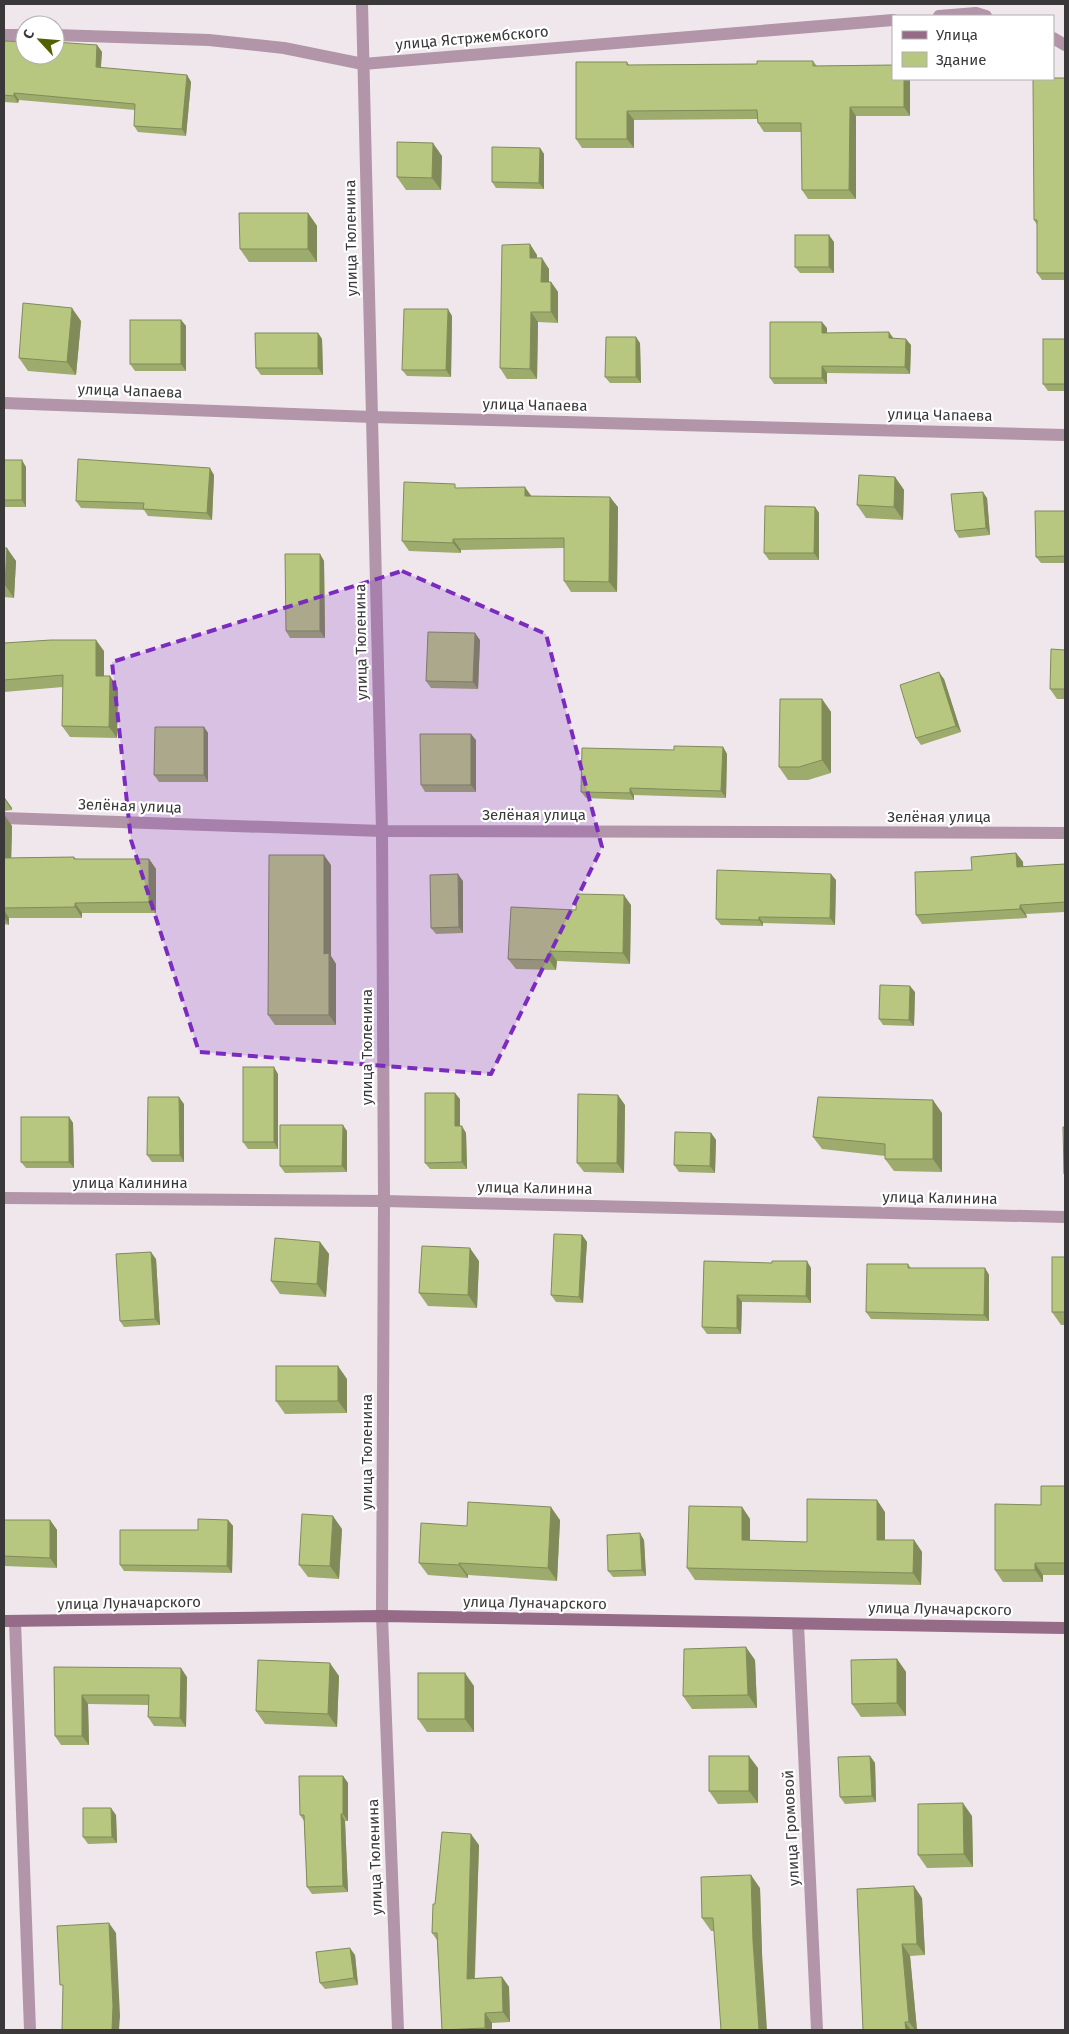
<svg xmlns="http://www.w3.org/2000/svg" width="1069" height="2034" font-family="'Fira Sans',sans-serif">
	<rect width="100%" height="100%" fill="#f0e7ed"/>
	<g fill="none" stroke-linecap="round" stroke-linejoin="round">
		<g stroke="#b295a8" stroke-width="12">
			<polyline points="362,4 382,831 384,1201 382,1616 398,2030"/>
			<polyline points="939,16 976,13 986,16"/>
			<polyline points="4,35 25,35"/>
			<polyline points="55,35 209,40 284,48 363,64 893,20"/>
			<polyline points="1053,38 1065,45"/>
			<polyline points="4,403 372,417 1065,435"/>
			<polyline points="4,818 382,831 1065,833"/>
			<polyline points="4,1198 384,1201 1065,1217"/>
			<polyline points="15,1621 30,2030"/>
			<polyline points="798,1624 817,2030"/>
		</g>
		<polyline stroke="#956b88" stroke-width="12" points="4,1621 382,1616 1065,1628"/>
	</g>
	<g fill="#9dab6d">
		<polygon points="4,41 25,55 97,45 102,52 101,68 187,75 191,82 186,136 138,132 134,126 135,110 19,100 18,103 4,102"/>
		<polygon points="813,61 817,66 893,65 910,116 856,116 856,199 808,199 802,190 801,132 764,132 758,123 757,119 634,120 634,148 582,148 576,139 627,62 629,65 757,64"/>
		<polygon points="1065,78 1065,280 1042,280 1037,273 1037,225 1034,220"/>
		<polygon points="540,148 544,154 544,189 496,188 492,182"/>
		<polygon points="442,156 441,190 406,190 397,177"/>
		<polygon points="308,213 317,226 317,262 249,262 240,249"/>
		<polygon points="834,242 834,273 800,273 795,267"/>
		<polygon points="537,255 537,258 549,269 549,282 551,282 558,292 558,323 538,322 537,379 507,379 500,368"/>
		<polygon points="452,316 451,377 407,376 402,370"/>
		<polygon points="181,320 186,326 186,371 135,371 130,364"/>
		<polygon points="81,321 76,375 28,371 19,358"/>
		<polygon points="827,328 827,333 894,338 911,345 910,374 827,373 827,384 774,384 770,378"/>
		<polygon points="318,333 322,339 323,375 261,375 256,368"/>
		<polygon points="1065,339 1065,391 1048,391 1043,384"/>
		<polygon points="640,343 641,383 610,383 605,377"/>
		<polygon points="4,460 26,467 26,507 4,507"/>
		<polygon points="214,475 212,520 148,516 144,510 81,508 76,501"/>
		<polygon points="895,477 904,490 903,520 866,518 857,505"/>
		<polygon points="458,488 531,496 618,507 617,592 571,592 564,581 564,548 461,550 461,553 409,551 402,541"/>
		<polygon points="987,498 990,535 959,538 955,531"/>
		<polygon points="815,507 819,513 819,560 769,560 764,553"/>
		<polygon points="1065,511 1065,563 1041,563 1036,557"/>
		<polygon points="4,548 16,561 14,598 4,597"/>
		<polygon points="320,554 324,561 325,638 290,638 286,631"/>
		<polygon points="480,640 478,689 431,688 426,681"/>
		<polygon points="4,643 104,651 104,676 118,688 117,738 70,737 62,726 63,687 4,692"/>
		<polygon points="1065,650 1065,699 1057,699 1050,689"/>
		<polygon points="944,679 961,732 921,745 916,738"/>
		<polygon points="822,699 831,712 831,773 808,780 788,780 779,767"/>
		<polygon points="204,727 208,733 208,782 159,782 154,775"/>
		<polygon points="476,740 476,792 425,792 421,785"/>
		<polygon points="723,747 727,754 726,798 634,795 634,800 586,798 581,792 674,750"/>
		<polygon points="4,798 12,808 12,810 4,811"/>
		<polygon points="4,816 12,826 11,858 74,857 76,859 149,859 156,869 156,913 82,913 82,918 9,918 9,925 4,924"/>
		<polygon points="1016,853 1023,862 1023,867 1065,864 1065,912 1026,914 1027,918 922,924 916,915 972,870"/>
		<polygon points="331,865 331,956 336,964 336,1025 275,1025 268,1015"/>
		<polygon points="836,880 835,925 763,923 763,926 721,925 716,919"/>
		<polygon points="463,881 463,933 436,934 431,928"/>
		<polygon points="631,905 630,964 557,961 556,970 516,969 508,959 576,910"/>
		<polygon points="915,992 914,1026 883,1025 879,1019"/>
		<polygon points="278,1074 278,1149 248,1149 243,1142"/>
		<polygon points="460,1099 460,1126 466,1133 467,1169 430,1169 425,1163"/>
		<polygon points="184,1104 184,1162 152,1162 147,1155"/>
		<polygon points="625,1105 624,1173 584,1172 577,1163"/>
		<polygon points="942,1113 942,1172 894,1171 885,1159 885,1156 822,1149 813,1137"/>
		<polygon points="69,1117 73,1123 74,1168 26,1168 21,1162"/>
		<polygon points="347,1131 347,1172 285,1173 280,1166"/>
		<polygon points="711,1133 716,1140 715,1173 679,1172 674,1165"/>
		<polygon points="582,1235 587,1242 583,1303 556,1302 551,1295"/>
		<polygon points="320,1242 329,1254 326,1297 280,1294 271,1281"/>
		<polygon points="1065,1257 1065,1325 1061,1325 1052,1312"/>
		<polygon points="156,1259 160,1325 124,1327 120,1321"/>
		<polygon points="479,1261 477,1308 428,1306 419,1293"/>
		<polygon points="704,1261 811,1268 811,1303 742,1302 741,1334 707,1334 702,1327"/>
		<polygon points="908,1264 911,1268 985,1268 989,1275 989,1321 871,1319 866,1312"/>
		<polygon points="347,1379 347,1413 285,1414 276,1401"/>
		<polygon points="1065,1486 1065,1575 1043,1575 1043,1582 1003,1582 995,1570 1041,1505"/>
		<polygon points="742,1507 750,1519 750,1540 807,1542 885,1512 885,1540 914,1540 922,1552 921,1585 695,1580 687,1568"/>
		<polygon points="4,1520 50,1520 57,1530 57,1568 4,1566"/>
		<polygon points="228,1520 233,1526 232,1573 124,1571 120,1565 198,1530"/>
		<polygon points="560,1520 557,1581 468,1575 468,1578 428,1575 419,1563 467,1526"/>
		<polygon points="342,1529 339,1579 308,1577 299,1565"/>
		<polygon points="644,1540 646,1576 613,1577 608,1571"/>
		<polygon points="897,1659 906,1672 906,1716 861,1717 852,1704"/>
		<polygon points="755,1660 757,1708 692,1709 683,1696"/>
		<polygon points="54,1667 187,1677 186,1727 154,1726 148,1717 148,1705 88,1704 89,1745 61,1745 55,1736"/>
		<polygon points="339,1676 337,1727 265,1724 256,1711"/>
		<polygon points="474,1686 474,1732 427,1732 418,1719"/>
		<polygon points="870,1756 875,1763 876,1802 845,1804 840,1797"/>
		<polygon points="758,1768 758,1803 718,1804 709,1791"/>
		<polygon points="343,1776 348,1783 348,1821 345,1821 348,1892 312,1894 307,1887 304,1821 300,1815"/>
		<polygon points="116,1815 117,1843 88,1844 83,1837"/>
		<polygon points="972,1816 973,1867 927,1868 918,1855"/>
		<polygon points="479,1845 475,1978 502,1977 509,1987 510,2022 492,2023 492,2030 442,2030 437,1940 432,1933 435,1904"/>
		<polygon points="760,1888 762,1953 714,1931 711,1931 702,1918"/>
		<polygon points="922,1898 925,1955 910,1956 917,2030 863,2030"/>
		<polygon points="355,1955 358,1985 325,1989 320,1983"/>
	</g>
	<g fill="#808b59">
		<polygon points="97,45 102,52 100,74 96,67"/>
		<polygon points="187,75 191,82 186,136 182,129"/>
		<polygon points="904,79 910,79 910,116 904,107"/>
		<polygon points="14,93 19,100 18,103 14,96"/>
		<polygon points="850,107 856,116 856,199 849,190"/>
		<polygon points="627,111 634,120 634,148 627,139"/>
		<polygon points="433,143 442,156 441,190 432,178"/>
		<polygon points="540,148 544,154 544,189 539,183"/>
		<polygon points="308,213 317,226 317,262 308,249"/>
		<polygon points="829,235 834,242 834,273 829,267"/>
		<polygon points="530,244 537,255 537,268 530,258"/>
		<polygon points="542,258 549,269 549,292 541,282"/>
		<polygon points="551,282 558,292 558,323 551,312"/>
		<polygon points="72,308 81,321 76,375 67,362"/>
		<polygon points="448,309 452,316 451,377 446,370"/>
		<polygon points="531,312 538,322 537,379 530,369"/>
		<polygon points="181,320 186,326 186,371 181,364"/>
		<polygon points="822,322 827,328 827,339 822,333"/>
		<polygon points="889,332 894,339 889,338"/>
		<polygon points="318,333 322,339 323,375 318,368"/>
		<polygon points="636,337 640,343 641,383 636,377"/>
		<polygon points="906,339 911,345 910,374 905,367"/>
		<polygon points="822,366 827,373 827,384 822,378"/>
		<polygon points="22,460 26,467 26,507 22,500"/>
		<polygon points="210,468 214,475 212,520 207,513"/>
		<polygon points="895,477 904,490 903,520 894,507"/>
		<polygon points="525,487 532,497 525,496"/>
		<polygon points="983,492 987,498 990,535 986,528"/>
		<polygon points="610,497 618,507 617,592 609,582"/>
		<polygon points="815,507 819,513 819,560 814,553"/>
		<polygon points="453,539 461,550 461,553 453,543"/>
		<polygon points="7,548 16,561 14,598 5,585"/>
		<polygon points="320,554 324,561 325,638 320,631"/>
		<polygon points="475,633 480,640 478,689 473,682"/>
		<polygon points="96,640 104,651 104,688 96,676"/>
		<polygon points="939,672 944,679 961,732 956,726"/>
		<polygon points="110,676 118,688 117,738 109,727"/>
		<polygon points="822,699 831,712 831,773 822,760"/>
		<polygon points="204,727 208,733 208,782 204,775"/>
		<polygon points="471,734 476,740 476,792 471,785"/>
		<polygon points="723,747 727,754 726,798 721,791"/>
		<polygon points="630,788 634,795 634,800 630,793"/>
		<polygon points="5,798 12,808 12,810 5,800"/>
		<polygon points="5,816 12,826 11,868 4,858"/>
		<polygon points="1016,853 1023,862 1024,876 1017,867"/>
		<polygon points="324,855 331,865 331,956 336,964 336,1025 329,1015 324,954"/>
		<polygon points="149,859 156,869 156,913 149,902"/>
		<polygon points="458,874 463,881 463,933 459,927"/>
		<polygon points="831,874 836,880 835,925 830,918"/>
		<polygon points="624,895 631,905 630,964 623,953"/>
		<polygon points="75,903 82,913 82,918 75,907"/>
		<polygon points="1020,905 1026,914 1027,918 1020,909"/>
		<polygon points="4,910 9,918 9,925 4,917"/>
		<polygon points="759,917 763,923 763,926 759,920"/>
		<polygon points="550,951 557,961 556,970 549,960"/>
		<polygon points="910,986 915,992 914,1026 909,1020"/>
		<polygon points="274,1067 278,1074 278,1149 274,1142"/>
		<polygon points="455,1093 460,1099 460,1133 455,1126"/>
		<polygon points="618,1095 625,1105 624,1173 617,1163"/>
		<polygon points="179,1097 184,1104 184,1162 180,1155"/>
		<polygon points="933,1100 942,1113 942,1172 933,1159"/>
		<polygon points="69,1117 73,1123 74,1168 69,1162"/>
		<polygon points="343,1125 347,1131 347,1172 342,1166"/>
		<polygon points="462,1126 466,1133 467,1169 462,1162"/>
		<polygon points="711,1133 716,1140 715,1173 710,1166"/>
		<polygon points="582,1235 587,1242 583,1303 579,1297"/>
		<polygon points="320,1242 329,1254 326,1297 317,1284"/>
		<polygon points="470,1248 479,1261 477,1308 468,1295"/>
		<polygon points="151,1252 156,1259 160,1325 155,1319"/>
		<polygon points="807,1261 811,1268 811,1303 806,1296"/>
		<polygon points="985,1268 989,1275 989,1321 984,1315"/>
		<polygon points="737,1295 742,1302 741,1334 737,1328"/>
		<polygon points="338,1366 347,1379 347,1413 338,1401"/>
		<polygon points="877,1500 885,1512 885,1552 877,1540"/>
		<polygon points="551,1507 560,1520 557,1581 548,1568"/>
		<polygon points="742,1507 750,1519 750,1552 742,1540"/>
		<polygon points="333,1516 342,1529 339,1579 330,1566"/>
		<polygon points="50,1520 57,1530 57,1568 50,1558"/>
		<polygon points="228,1520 233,1526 232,1573 227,1566"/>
		<polygon points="640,1533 644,1540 646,1576 642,1570"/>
		<polygon points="914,1540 922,1552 921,1585 913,1573"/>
		<polygon points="459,1563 468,1575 468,1578 459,1565"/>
		<polygon points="1035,1563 1043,1575 1043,1582 1035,1570"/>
		<polygon points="746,1647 755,1660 757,1708 748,1695"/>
		<polygon points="897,1659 906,1672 906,1716 897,1703"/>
		<polygon points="330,1663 339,1676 337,1727 328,1714"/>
		<polygon points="181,1668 187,1677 186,1727 180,1718"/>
		<polygon points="465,1673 474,1686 474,1732 465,1719"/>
		<polygon points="82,1695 88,1704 89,1745 82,1736"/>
		<polygon points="749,1756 758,1768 758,1803 749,1791"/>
		<polygon points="870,1756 875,1763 876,1802 872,1796"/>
		<polygon points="343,1776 348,1783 348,1821 343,1814"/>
		<polygon points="963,1803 972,1816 973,1867 964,1854"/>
		<polygon points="111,1808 116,1815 117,1843 112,1837"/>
		<polygon points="341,1814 345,1821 348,1892 343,1886"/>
		<polygon points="471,1834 479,1845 474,1989 467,1979"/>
		<polygon points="751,1875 760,1888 762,1953 767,2030 759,2030 753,1941"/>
		<polygon points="914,1886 922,1898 925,1955 917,1944"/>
		<polygon points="109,1923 116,1933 120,2016 119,2030 112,2030"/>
		<polygon points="902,1944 910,1956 917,2030 915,2030 909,2022"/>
		<polygon points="350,1948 355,1955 358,1985 354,1978"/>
		<polygon points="502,1977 509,1987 510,2022 503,2012"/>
		<polygon points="485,2013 492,2023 492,2030 487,2030 485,2028"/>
		<polygon points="905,2022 911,2030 906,2030"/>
	</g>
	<g fill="#b7c77f" stroke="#808b59">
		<polygon points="4,41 25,42 25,55 55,55 55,42 97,45 96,67 187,75 182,129 134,126 135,104 14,93 14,96 4,95"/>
		<polygon points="757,61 813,61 813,66 893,65 893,79 904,79 904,107 850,107 849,190 802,190 801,123 758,123 757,110 627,111 627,139 576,139 576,62 627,62 627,65 757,64"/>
		<polygon points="1053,78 1065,78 1065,273 1037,273 1037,220 1034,220 1033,79 1053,79"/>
		<polygon points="397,142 433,143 432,178 397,177"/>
		<polygon points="492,147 540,148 539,183 492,182"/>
		<polygon points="239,213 308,213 308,249 240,249"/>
		<rect x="795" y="235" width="34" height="32"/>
		<polygon points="530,244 530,258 542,258 541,282 551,282 551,312 531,312 530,369 500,368 502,245"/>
		<polygon points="23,303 72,308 67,362 19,358"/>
		<polygon points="404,309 448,309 446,370 402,370"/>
		<rect x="130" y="320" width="51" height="44"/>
		<polygon points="770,322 822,322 822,333 889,332 889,338 906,339 905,367 822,366 822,378 770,378"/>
		<polygon points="255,333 318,333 318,368 256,368"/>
		<polygon points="606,337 636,337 636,377 605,377"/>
		<rect x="1043" y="339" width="22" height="45"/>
		<polygon points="78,459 210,468 207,513 143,509 144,503 76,501"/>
		<rect x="4" y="460" width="18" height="40"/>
		<polygon points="859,475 895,477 894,507 857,505"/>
		<polygon points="404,482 455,484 455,488 525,487 525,496 610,497 609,582 564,581 564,538 453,539 453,543 402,541"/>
		<polygon points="983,492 986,528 955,531 951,494"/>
		<polygon points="765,506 815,507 814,553 764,553"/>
		<polygon points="1035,511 1065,511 1065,556 1036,557"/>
		<polygon points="4,548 7,548 5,585 4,585"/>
		<polygon points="285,554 320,554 320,631 286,631"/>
		<polygon points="428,632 475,633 473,682 426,681"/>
		<polygon points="51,640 96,640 96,676 110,676 109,727 62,726 63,675 4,680 4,643"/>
		<polygon points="1051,649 1065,650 1065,689 1050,689"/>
		<polygon points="939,672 956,726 916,738 900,685"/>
		<polygon points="780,699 822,699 822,760 799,767 779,767"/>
		<polygon points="155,727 204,727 204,775 154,775"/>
		<polygon points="420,734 471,734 471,785 421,785"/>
		<polygon points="674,746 723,747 721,791 630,788 630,793 581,792 582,748 674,750"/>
		<polygon points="4,816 5,816 4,850"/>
		<polygon points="1016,853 1017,867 1065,864 1065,902 1020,905 1020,909 916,915 915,872 972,870 971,857"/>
		<polygon points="269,855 324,855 324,954 329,953 329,1015 268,1015"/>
		<polygon points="74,857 74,859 149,859 149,902 75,903 75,907 4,908 4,858"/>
		<polygon points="717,870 831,874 830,918 759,917 759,920 716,919"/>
		<polygon points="458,874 459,927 431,928 430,875"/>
		<polygon points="577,894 624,895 623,953 550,951 549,960 508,959 511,907 576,910"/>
		<polygon points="880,985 910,986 909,1020 879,1019"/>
		<rect x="243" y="1067" width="31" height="75"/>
		<polygon points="425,1093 455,1093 455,1126 462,1126 462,1162 425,1163"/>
		<polygon points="578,1094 618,1095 617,1163 577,1163"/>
		<polygon points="148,1097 179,1097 180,1155 147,1155"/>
		<polygon points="818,1097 933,1100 933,1159 885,1159 885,1144 813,1137"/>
		<rect x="21" y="1117" width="48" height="45"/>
		<polygon points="280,1125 343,1125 342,1166 280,1166"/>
		<polygon points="1063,1127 1065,1127 1065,1174 1064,1174"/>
		<polygon points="675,1132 711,1133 710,1166 674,1165"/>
		<polygon points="554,1234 582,1235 579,1297 551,1295"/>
		<polygon points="275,1238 320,1242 317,1284 271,1281"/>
		<polygon points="422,1246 470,1248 468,1295 419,1293"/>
		<polygon points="151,1252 155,1319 120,1321 116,1254"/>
		<rect x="1052" y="1257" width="13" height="55"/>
		<polygon points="704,1261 772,1263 772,1261 807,1261 806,1296 737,1295 737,1328 702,1327"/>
		<polygon points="867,1264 908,1264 908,1268 985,1268 984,1315 866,1312"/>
		<rect x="276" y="1366" width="62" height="35"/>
		<polygon points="1041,1486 1065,1486 1065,1563 1035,1563 1035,1570 995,1570 995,1504 1041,1505"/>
		<polygon points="807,1499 877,1500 877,1540 914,1540 913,1573 687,1568 689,1506 742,1507 742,1540 807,1542"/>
		<polygon points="468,1502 551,1507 548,1568 459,1563 459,1565 419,1563 421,1523 467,1526"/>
		<polygon points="302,1514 333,1516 330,1566 299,1565"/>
		<polygon points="198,1519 228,1520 227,1566 120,1565 120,1530 198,1530"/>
		<polygon points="4,1520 50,1520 50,1558 4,1556"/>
		<polygon points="640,1533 642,1570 608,1571 607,1535"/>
		<polygon points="746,1647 748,1695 683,1696 684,1649"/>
		<polygon points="897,1659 897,1703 852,1704 851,1660"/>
		<polygon points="258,1660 330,1663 328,1714 256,1711"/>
		<polygon points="54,1667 181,1668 180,1718 148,1717 149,1695 82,1695 82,1736 55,1736"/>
		<rect x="418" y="1673" width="47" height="46"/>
		<rect x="709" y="1756" width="40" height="35"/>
		<polygon points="870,1756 872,1796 840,1797 838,1757"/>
		<polygon points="299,1776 343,1776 343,1814 341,1814 343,1886 307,1887 304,1815 300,1815"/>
		<polygon points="963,1803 964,1854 918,1855 918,1804"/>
		<polygon points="83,1808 111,1808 112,1837 83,1837"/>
		<polygon points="442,1832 471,1834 467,1979 502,1977 503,2012 485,2013 485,2028 442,2030 437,1933 432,1933 433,1904 435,1904"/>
		<polygon points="751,1875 753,1941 759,2030 721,2030 713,1918 702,1918 701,1877"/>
		<polygon points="914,1886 917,1944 902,1944 909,2022 905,2022 906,2030 863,2030 857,1889"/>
		<polygon points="109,1923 113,2006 112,2030 62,2030 63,1985 60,1985 57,1926"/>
		<polygon points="350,1948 354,1978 320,1983 316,1952"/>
	</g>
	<path fill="#7b2cbf" fill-opacity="0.2" stroke="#7b2cbf" stroke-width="4" stroke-dasharray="10 6" stroke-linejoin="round" d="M402,571L546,634L602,847L491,1074L199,1052L131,840L112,662Z"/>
	<g text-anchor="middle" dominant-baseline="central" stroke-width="4.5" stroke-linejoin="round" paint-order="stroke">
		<g font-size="15" fill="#3b383a" stroke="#fff">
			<text transform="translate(472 38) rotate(-5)">улица Ястржембского</text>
			<text transform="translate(351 238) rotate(-91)">улица Тюленина</text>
			<text transform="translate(130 391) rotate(2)">улица Чапаева</text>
			<text transform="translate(535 405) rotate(1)">улица Чапаева</text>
			<text transform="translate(940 415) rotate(1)">улица Чапаева</text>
			<text transform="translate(361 642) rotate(-91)">улица Тюленина</text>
			<text transform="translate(130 806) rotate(2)">Зелёная улица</text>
			<text x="534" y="815">Зелёная улица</text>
			<text x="939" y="817">Зелёная улица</text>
			<text transform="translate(367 1047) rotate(-90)">улица Тюленина</text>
			<text x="130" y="1183">улица Калинина</text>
			<text transform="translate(535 1188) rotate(1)">улица Калинина</text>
			<text transform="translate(940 1198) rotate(1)">улица Калинина</text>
			<text transform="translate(367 1452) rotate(-90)">улица Тюленина</text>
			<text transform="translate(129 1603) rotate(-1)">улица Луначарского</text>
			<text transform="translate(535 1603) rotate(1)">улица Луначарского</text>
			<text transform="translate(940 1609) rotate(1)">улица Луначарского</text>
			<text transform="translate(791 1828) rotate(-93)">улица Громовой</text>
			<text transform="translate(375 1857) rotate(-92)">улица Тюленина</text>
		</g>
	</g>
	<rect width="1069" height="2034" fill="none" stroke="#3b383a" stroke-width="10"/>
	<rect x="892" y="15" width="162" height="65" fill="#ffffff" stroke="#b1afb0"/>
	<rect x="902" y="31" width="25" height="8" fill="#956b88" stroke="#b1afb0"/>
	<text x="936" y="40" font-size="15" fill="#3b383a">Улица</text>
	<rect x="902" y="52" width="25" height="15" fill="#b7c77f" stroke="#b1afb0"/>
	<text x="936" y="65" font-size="15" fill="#3b383a">Здание</text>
	<g transform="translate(40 40) rotate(296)"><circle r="24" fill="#ffffff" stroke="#b1afb0"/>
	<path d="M0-4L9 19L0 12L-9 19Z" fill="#546102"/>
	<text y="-8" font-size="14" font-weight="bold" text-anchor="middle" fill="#3b383a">С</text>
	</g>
</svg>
